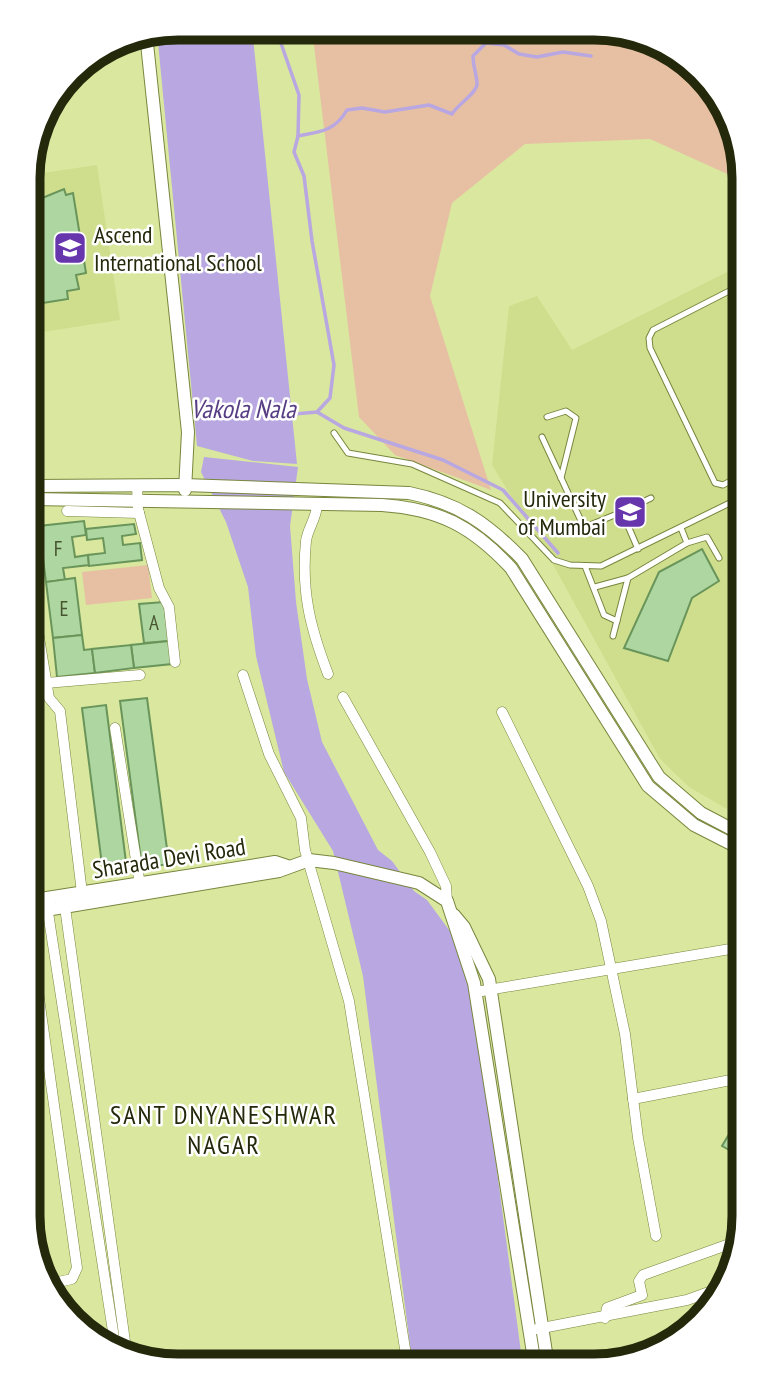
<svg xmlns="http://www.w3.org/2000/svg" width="772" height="1394" font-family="'PT Sans Narrow',sans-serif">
	<rect width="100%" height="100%" fill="#d9e89e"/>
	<g fill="#cede8d">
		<polygon points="97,165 120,320 30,334 29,175"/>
		<polygon points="737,267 741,817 689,787 660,759 550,559 492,465 509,306 537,296 572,350"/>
	</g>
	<g fill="#e7c0a3">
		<polygon points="312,29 622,31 692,65 736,130 736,178 650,139 525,144 452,203 430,296 491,490 395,455 359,417"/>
		<polygon points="148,565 152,598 86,605 82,572"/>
	</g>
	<g fill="#b8a7e1">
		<polygon points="179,28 252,28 297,464 253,461 197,446 157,32"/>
		<polygon points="204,457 298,467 290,526 296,602 307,679 322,742 378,850 392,861 414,891 427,900 455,938 475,1005 522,1360 412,1361 363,976 333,851 284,772 256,656 248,587 226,522 201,472"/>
	</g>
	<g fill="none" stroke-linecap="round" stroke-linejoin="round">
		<g stroke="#b8a7e1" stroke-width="3.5">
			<polyline points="276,29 299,95 298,136"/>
			<polyline points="317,412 344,428 443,460 503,490 558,553"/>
			<path d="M294,414L317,412L330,398L334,365L312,241L304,176L294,152L298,136C320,132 335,131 347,110L362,108L385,112L429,105L452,114C458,104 477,93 477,84C477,75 473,67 473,56L486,43L504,45L519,54L537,57L563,52L591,56"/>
		</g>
	</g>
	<g fill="#aed6a1" stroke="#69955a" stroke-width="2">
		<polygon points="64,189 66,195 73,193 86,273 76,275 79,289 67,291 68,299 30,305 30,231 38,229 35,201"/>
		<polygon points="84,521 86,535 72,537 75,557 88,555 89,565 63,568 65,580 46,582 39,526"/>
		<polygon points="134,524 136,534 122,536 123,545 140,543 142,560 89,566 88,555 105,553 103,538 87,540 86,529"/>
		<polygon points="702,549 719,581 692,598 668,661 624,648 659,572"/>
		<polygon points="75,578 82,635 53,638 46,582"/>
		<polygon points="164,602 169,641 144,643 139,604"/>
		<polygon points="82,635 84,650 92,649 95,673 57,677 53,638"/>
		<polygon points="169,641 172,664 134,668 131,645"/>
		<polygon points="131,645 134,668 95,673 92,649"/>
		<polygon points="147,698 169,864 142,868 120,701"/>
		<polygon points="106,705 127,870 103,873 82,708"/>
		<polygon points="743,1111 743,1150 740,1156 722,1146"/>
	</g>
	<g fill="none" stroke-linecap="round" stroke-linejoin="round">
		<defs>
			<g id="service">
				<polyline points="737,287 653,330 649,338 650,348 715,483 723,485 738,477"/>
				<polyline points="547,417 566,411 576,418 561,478"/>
				<polyline points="334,433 348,453 412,464 500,503 554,560 570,565 601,566 738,499"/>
				<polyline points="542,437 582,523 590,525 622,512 638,549"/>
				<polyline points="622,512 651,498"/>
				<polyline points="687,543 707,537 719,558"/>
				<polyline points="585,566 604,615 617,621"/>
				<polyline points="595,587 628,578"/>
				<polyline points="613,636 628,578 687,543 681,528"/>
			</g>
			<g id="minor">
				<polyline points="137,485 138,509 159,588 169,607 175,662"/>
				<path d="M317,504C317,518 308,527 306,541C301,591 310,627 328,674"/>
				<polyline points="67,511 139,513"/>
				<polyline points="32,595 49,698 60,711 82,893"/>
				<polyline points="243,675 269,754 301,818 305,850 349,1001 407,1361"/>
				<polyline points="46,683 140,675"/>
				<polyline points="343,697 430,852 446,886 447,901"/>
				<polyline points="502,712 588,886 601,921 625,1034 638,1138 656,1236"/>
				<polyline points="115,728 140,885"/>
				<polyline points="64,900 126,1349"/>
				<polyline points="47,906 114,1338 116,1344 125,1345"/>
				<polyline points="34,963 77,1268 72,1279 49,1284"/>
				<polyline points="476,992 742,947"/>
				<polyline points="633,1099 736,1079"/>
				<polyline points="739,1165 743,1160"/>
				<polyline points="743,1171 738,1179 744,1218"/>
				<polyline points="605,1318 607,1308 642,1295 639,1281 643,1275 738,1241"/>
				<polyline points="537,1329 687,1300 720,1288"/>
			</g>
			<g id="tertiary">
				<polyline points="146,34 188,432 185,490"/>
				<path d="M31,486L184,485L409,493C458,503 487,523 522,559L659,777L701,813L741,834"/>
				<path d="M31,499L382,505C439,509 472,526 511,568L648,786L694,825L741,849"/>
				<polyline points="34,900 275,862 287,866"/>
				<polyline points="34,912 279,871 309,860 334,863 419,883 447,901 474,983 534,1359"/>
				<polyline points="454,915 464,927 489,979 547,1359"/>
			</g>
		</defs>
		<use href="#service" stroke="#78863e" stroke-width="7"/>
		<use href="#minor" stroke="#78863e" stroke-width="11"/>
		<use href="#tertiary" stroke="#78863e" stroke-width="14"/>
		<use href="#service" stroke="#fff" stroke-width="5"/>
		<use href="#minor" stroke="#fff" stroke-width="10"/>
		<use href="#tertiary" stroke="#fff" stroke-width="12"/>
	</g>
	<defs>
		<symbol id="school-square" viewBox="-11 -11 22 22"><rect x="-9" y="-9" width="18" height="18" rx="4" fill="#6735ac" stroke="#fff"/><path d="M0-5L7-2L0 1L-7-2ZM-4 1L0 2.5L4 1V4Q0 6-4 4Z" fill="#fff"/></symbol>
		<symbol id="university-square" viewBox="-11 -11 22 22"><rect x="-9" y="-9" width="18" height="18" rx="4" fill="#6735ac" stroke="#fff"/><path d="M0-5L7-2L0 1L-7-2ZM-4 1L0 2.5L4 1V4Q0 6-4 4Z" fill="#fff"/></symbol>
	</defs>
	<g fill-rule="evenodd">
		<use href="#school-square" x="51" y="229" width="38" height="38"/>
		<use href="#university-square" x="611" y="493" width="38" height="38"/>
	</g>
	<g text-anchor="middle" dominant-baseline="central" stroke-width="5" stroke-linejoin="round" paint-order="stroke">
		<g font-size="21" fill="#465430">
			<text x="58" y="548">F</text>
			<text x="64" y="608">E</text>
			<text x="154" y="622">A</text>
		</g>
		<g font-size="24" fill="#24290b" stroke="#fff" text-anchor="start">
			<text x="94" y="234">Ascend<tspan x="94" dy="28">International School</tspan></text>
			<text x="606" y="498" text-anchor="end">University<tspan x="606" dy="28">of Mumbai</tspan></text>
		</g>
		<g font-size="24" fill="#24290b" stroke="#fff">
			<text transform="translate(169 858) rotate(-9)">Sharada Devi Road</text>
		</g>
		<g font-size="26" font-style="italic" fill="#573e84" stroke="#fff">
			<text x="243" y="408">Vakola Nala</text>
		</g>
		<g font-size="26" letter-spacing="2" fill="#24290b" stroke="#fff">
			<text x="224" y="1114">SANT DNYANESHWAR<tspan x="224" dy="30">NAGAR</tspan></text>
		</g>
	</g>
	<path d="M0 0H772V1394H0ZM178 40H594A138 138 0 0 1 732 178V1216A138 138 0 0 1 594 1354H178A138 138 0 0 1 40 1216V178A138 138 0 0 1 178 40Z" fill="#fff" fill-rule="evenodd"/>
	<path fill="none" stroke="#24290b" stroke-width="9" d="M178 40H594A138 138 0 0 1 732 178V1216A138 138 0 0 1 594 1354H178A138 138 0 0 1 40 1216V178A138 138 0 0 1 178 40Z"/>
</svg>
